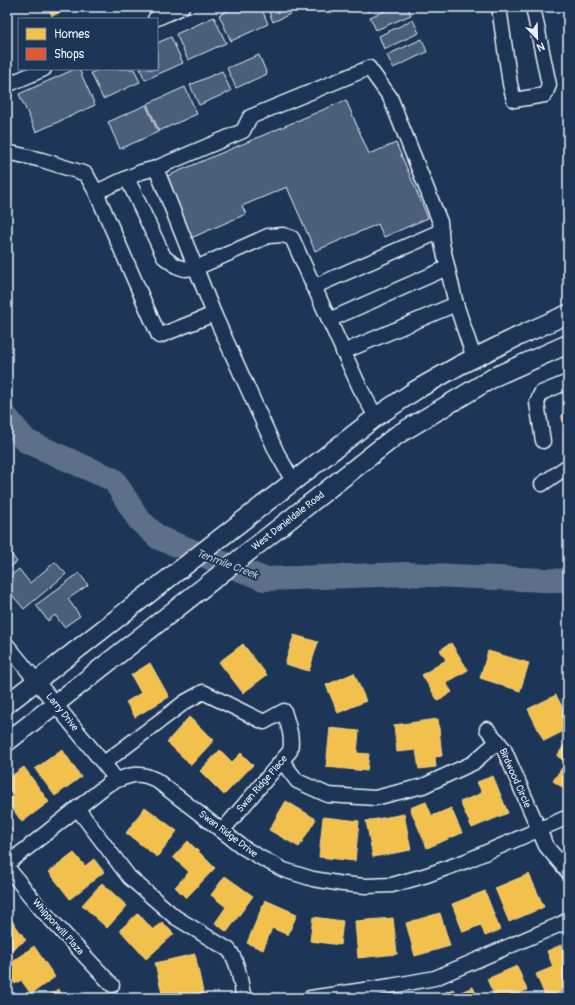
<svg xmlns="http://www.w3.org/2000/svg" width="575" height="1005" font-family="Pangolin,sans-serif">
	<rect width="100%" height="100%" fill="#1d3557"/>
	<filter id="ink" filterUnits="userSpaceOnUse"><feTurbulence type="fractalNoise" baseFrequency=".025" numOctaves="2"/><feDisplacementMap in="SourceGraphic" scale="8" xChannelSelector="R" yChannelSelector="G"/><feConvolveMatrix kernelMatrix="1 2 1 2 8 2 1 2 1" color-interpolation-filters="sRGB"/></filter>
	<g filter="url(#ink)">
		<g fill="#f2c14e" stroke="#efcf81">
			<polygon points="48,7 73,7 52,16"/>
			<polygon points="294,635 318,642 309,671 285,664"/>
			<polygon points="451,643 468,670 446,683 452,692 438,701 422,675 446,660 440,650"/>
			<polygon points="243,644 267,675 243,693 219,662"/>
			<polygon points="488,651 529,663 520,691 480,678"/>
			<polygon points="150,663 169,697 135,717 126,702 141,693 131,675"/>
			<polygon points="354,673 366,701 338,713 326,685"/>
			<polygon points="556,695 568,718 568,729 544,741 528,709"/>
			<polygon points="189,717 214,740 191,765 167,742"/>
			<polygon points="438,719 442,756 435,757 436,767 419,769 416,750 397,752 394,725"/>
			<polygon points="330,728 359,731 357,753 369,754 367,771 326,767"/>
			<polygon points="567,741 568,741 568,791 553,781 566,762 557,756"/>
			<polygon points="62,749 81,777 55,796 35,769"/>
			<polygon points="220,750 232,762 241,753 253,765 224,795 200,771"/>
			<polygon points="24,767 49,802 22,822 7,801 14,796 7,786 7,779"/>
			<polygon points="493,776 508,813 472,828 460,802 482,793 477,782"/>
			<polygon points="286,801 316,819 299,847 269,830"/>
			<polygon points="426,802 432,816 451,808 462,833 427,848 410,808"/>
			<polygon points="145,807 177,831 157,857 126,833"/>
			<polygon points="404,814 411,850 373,857 366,821"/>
			<polygon points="323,817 359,821 355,861 319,857"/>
			<polygon points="7,823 12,830 7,834"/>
			<polygon points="188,841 215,868 186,898 175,887 189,872 173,857"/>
			<polygon points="74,853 85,866 94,859 104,872 70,899 49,872"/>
			<polygon points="529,874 544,907 509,922 495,888"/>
			<polygon points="225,876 253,896 227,932 215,923 226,907 211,895"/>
			<polygon points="102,883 127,906 107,928 82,905"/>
			<polygon points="485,891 500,930 485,936 481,925 463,932 452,904"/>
			<polygon points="265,900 297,914 288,935 272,928 263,950 247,943"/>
			<polygon points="138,913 153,930 162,922 174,934 146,959 120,930"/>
			<polygon points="440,913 450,946 415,956 406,923"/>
			<polygon points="7,914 26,940 7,953"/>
			<polygon points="313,917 343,921 340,945 310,941"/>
			<polygon points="393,918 397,954 358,958 355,921"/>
			<polygon points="561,945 568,962 568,988 546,998 536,974 553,967 547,951"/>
			<polygon points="34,946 55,977 31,994 21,980 15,984 7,973 7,966"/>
			<polygon points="195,954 204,997 195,998 193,992 163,998 155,963"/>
			<polygon points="517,966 527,990 509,998 495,998 487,979"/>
			<polygon points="473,987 478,998 438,998 437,996 453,989 456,994"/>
			<polygon points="58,989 65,998 46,998"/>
		</g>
		<polygon fill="#e4572e" stroke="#e5856b" points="568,413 568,431 561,416"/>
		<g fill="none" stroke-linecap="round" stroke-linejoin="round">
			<polyline stroke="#5d7089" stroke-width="24" points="7,418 26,441 114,480 139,520 159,538 264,579 408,574 568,581"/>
		</g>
		<g fill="#495e7a" stroke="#e8f1f8">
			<polygon points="236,7 261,7 268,24 231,41 219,15"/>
			<polygon points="267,7 305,7 273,22"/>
			<polygon points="366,7 379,7 368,12"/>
			<polygon points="394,7 408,7 411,15 376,30 370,17"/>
			<polygon points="214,17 226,43 188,60 176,34"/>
			<polygon points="413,20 419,33 384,49 379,36"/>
			<polygon points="171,37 183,63 145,80 140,69 157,69 157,43"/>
			<polygon points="422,39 427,52 393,68 387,55"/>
			<polygon points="259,55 267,74 236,88 227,68"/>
			<polygon points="75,69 79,69 95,105 36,132 19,94"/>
			<polygon points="100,69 134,69 140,82 103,99 91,73"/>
			<polygon points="222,71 231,91 199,105 190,85"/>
			<polygon points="185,87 197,114 159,131 147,104"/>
			<polygon points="346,100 369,154 396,143 428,218 384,237 378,224 315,251 287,187 242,206 246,214 191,238 165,177"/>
			<polygon points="146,105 158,132 120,149 108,122"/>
			<polygon points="7,548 17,562 7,569"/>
			<polygon points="55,562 66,574 24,609 7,589 7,579 19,569 30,583"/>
			<polygon points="79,573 88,585 68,599 80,616 64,627 55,615 48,621 36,605"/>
		</g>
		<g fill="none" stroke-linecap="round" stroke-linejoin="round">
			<defs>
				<g id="minor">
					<polyline points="499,7 510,84 514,100 545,95 549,85 533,7"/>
					<polyline points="155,19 182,7"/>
					<polyline points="7,85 44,69"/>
					<polyline points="7,152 42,160 86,174 96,192"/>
					<polyline points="156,168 141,172 96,192 159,336 214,314"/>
					<polyline points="127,178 164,257 176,266 185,269 196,268 268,236 283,235 292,238 360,388 376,417"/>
					<polyline points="313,287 441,231"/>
					<polyline points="329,320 447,268"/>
					<polyline points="343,352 456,304"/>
					<polyline points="543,441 537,403 541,393 568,382"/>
					<polyline points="293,481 277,453 214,314 156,168 243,131 250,117 369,68 390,97 440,222 442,244 456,304 474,358"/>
					<polyline points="542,484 568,466"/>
					<polyline points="7,645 117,780"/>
					<polyline points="487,729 504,749 546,846 568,872"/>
					<polyline points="282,761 297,781 328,795 375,798 423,786 473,763 498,741"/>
					<path d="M104,763L185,702L203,692L264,722L284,711C288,725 293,736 290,751L222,831"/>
					<path d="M77,808L129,877L175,917L229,950C239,963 240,982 244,998"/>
					<path d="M7,864L108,784C127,776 137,770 156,780L244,848L263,859L284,870L313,879L343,884L366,886L392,885L427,875L466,861L568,817"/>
					<polyline points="7,867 40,908 112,985"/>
					<polyline points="310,998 391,986 435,978 561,924 568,920"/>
				</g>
				<g id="major">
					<polyline points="7,704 376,417 416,390 460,365 519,336 568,314"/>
					<polyline points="7,742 397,435 496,376 568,344"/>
				</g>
			</defs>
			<use href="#minor" stroke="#e8f1f8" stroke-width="17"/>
			<use href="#major" stroke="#e8f1f8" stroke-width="21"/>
			<use href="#minor" stroke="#1d3557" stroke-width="14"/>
			<use href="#major" stroke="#1d3557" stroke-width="18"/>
		</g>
	</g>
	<g text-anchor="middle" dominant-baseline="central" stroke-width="4" stroke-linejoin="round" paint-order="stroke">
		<g font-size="10" fill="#e8f1f8" stroke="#1d3557">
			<text transform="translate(288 521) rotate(-38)">West Danieldale Road</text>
			<text transform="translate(62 712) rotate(51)">Larry Drive</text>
			<text transform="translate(515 778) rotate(66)">Birdwood Circle</text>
			<text transform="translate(262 784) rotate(-49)">Swan Ridge Place</text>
			<text transform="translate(228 834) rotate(37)">Swan Ridge Drive</text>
			<text transform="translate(58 927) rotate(48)">Whipporwill Plaza</text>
		</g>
		<g font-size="11" font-style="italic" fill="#b7c4d1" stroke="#1d3557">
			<text transform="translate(227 564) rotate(21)">Tenmile Creek</text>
		</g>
	</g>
	<rect width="575" height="1005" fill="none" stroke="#1d3557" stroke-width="24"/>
	<rect x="12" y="12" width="551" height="981" fill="none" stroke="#e8f1f8" stroke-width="1.5" filter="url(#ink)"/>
	<rect x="18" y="18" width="140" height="52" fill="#1d3557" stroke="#6e8097"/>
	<rect x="26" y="28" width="20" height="12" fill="#f2c14e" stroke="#6e8097"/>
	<text x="54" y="38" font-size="12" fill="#e8f1f8">Homes</text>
	<rect x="26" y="48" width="20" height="12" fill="#e4572e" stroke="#6e8097"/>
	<text x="54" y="58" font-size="12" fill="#e8f1f8">Shops</text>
	<g transform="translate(537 38) rotate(157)" stroke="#1d3557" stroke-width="3" paint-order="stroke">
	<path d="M0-3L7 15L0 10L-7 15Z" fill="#e8f1f8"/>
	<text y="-6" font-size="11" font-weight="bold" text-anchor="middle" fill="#e8f1f8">N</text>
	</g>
</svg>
